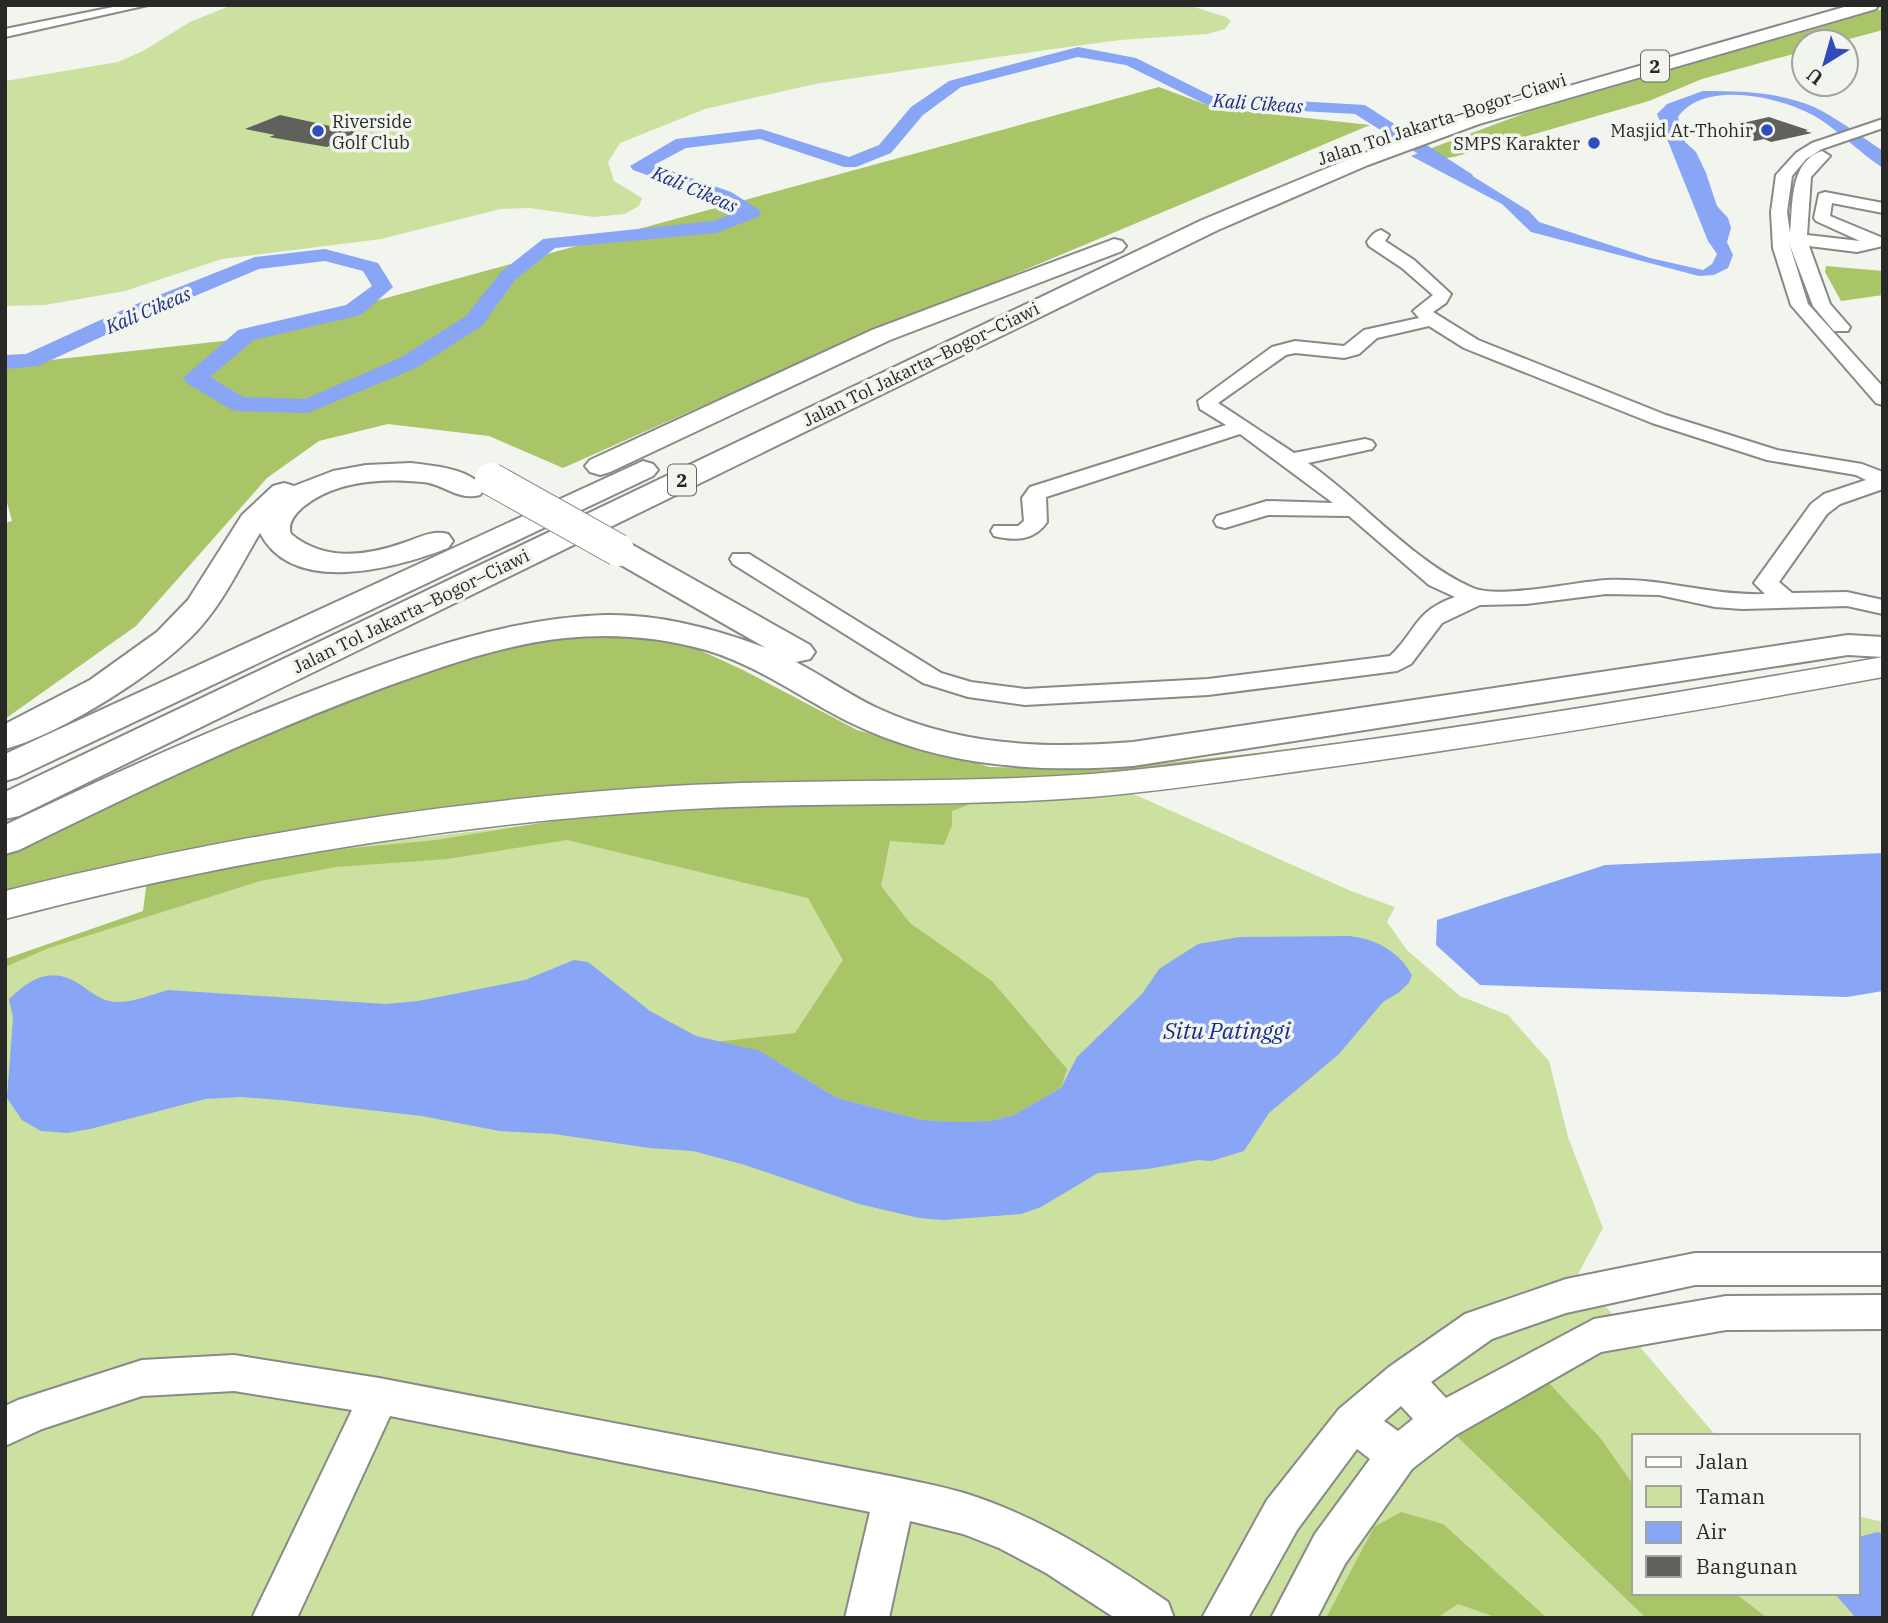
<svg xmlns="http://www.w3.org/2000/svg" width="1888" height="1623" font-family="'IBM Plex Serif',serif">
	<rect width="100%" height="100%" fill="#f2f5ee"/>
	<g fill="#cce09f">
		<polygon points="232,5 1188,5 1226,17 1231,21 1225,29 1207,34 1120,40 1046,50 815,84 705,109 620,143 608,162 614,181 642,198 639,206 625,214 594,217 529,208 501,209 381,239 222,259 125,291 45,305 5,306 5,81 118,62 143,51 190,22"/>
		<polygon points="1129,792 1351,891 1395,907 1387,922 1407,950 1460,996 1508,1015 1549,1061 1568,1137 1603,1228 1578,1274 1716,1436 1634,1436 1634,1593 1858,1593 1858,1516 1883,1522 1883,1618 5,1618 5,966 49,948 170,907 261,857 635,812 958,795"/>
	</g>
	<g fill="#aac468">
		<polygon points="1883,9 1883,30 1838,42 1804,42 1804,51 1702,79 1649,101 1454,157 1446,158 1429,149 1531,111"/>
		<polygon points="1159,87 1215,108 1370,125 734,392 563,468 489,436 388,424 319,441 267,478 136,626 5,719 5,523 12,521 5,495 5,365 232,340"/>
		<polygon points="1826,266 1883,271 1883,295 1841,301 1825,272"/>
		<polygon points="584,630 678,640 743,670 857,730 990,767 1104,770 1256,753 1382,737 1856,665 1258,758 1016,782 707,788 5,898 5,846 232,737 488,647"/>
		<polygon points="1005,791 952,811 952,825 944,845 890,841 881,886 910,923 992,981 1067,1069 1061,1088 1014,1115 990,1121 956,1122 922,1120 837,1098 780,1063 714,1042 795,1033 843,960 808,898 567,840 447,859 336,867 260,881 49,948 5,967 5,959 143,911 147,880 271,856 436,840 578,817"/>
		<polygon points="1535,1368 1601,1439 1634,1486 1634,1593 1735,1593 1767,1618 1646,1618 1442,1422"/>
		<polygon points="1401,1512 1443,1524 1547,1618 1498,1618 1458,1604 1437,1618 1326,1618 1374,1527"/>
	</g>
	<g fill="#88a5f6">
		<path d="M1703,91C1741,91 1779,92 1814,107C1836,117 1862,137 1883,151V168C1860,153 1841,133 1818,118C1785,98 1705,78 1678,117L1685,142L1696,152L1706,173L1717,206L1728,218L1731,228L1727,242L1733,255L1728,268L1714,275L1699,276L1531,232L1502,204L1411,156L1429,149L1529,211L1539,222L1650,258L1703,270L1712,264L1717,254L1708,241L1657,114L1667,104Z"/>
		<polygon points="1883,853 1883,991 1847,997 1480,985 1436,945 1437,920 1605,865"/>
		<path d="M1349,936C1375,939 1398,950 1412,975L1409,983L1398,993L1383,1002L1339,1054L1269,1113L1244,1151L1211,1161L1198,1160L1148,1169L1098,1173L1041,1207L1021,1214L943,1220L919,1218L859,1204L745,1165L693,1151L649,1148L554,1134L499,1131L422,1116L281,1100L241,1097L205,1099L90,1129L67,1133L41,1131L22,1120L7,1098L13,1018L9,999C32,977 52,966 81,985C89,991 100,999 109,1001C128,1005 150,995 168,990L386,1004L418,1001L525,980L574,960L588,962L650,1011L696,1036L760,1051L837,1098L922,1120L956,1122L990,1121L1014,1115L1061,1088L1077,1057L1142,994L1159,969L1198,944L1240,937Z"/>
		<polygon points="1878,1532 1883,1534 1883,1618 1856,1618 1834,1593 1858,1593 1858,1537"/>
	</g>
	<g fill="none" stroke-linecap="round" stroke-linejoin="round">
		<polygon fill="#88a5f6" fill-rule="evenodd" points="1078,47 1136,58 1212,96 1365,105 1473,175 1470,179 1458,179 1355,114 1209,106 1126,65 1078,57 961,87 923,115 891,153 856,167 844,167 760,139 686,148 654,165 731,192 758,209 761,213 758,217 716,233 555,248 515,280 482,326 416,368 308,413 238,411 230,409 187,383 183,378 238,330 346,305 372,286 363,271 325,261 259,269 145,317 38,366 5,369 5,355 26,354 129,307 255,257 325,249 378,263 393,287 361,315 254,340 210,377 243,397 305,399 400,358 466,316 501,272 543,239 713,221 736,212 717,200 633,170 630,166 676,139 761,129 849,157 879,145 911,107 949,81"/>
	</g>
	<g fill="#5f615c">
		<polygon points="280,115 357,132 327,147 269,137 275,135 245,129"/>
		<polygon points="1769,117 1808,130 1805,131 1812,133 1771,142 1764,139 1755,141 1726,130 1734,128 1729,126"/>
	</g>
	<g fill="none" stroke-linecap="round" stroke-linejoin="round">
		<defs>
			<g id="minor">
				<polygon points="123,5 148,5 5,37 5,29"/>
				<path d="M1883,119V128L1822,149L1806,159L1792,176L1787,212L1790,233C1793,206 1789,161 1822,151L1830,156L1811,177L1807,235L1860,241L1816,221L1814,218L1819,194L1825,192L1883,203V213L1832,203L1830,216L1883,238V246L1857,252L1809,246L1830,304L1850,327L1848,331H1834L1813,306L1789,243L1808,304L1883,387V405L1876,403L1791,305L1773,248L1771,212L1776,175L1796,153L1812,143Z"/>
				<path d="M1381,230L1389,235L1385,241L1414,260L1451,294L1446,303L1433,312L1478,340L1666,415L1777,450L1862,464L1883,472V489L1840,504L1827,514L1779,582L1792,593L1847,592L1883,600V614L1847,606L1742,609L1715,607L1659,595L1606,594L1526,604L1480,605L1442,623L1411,664L1397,671L1208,695L1025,705L968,697L923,683L733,564L730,559L733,554H749L941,673L971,682L1025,689L1208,679L1390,656C1417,631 1413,612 1455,597L1429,585L1349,516L1268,515L1225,528L1217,526L1214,521L1217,516L1267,501L1333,503L1240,434L1046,497L1047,522C1034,541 1015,541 994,536L991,531L994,526H1018L1024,521L1022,498L1030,487L1226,425L1200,409L1198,401L1272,347L1295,341L1344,346L1364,330L1419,318L1413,311L1433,295L1402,268L1369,246L1367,242C1371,236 1374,232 1381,230ZM1429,326L1464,348L1652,423L1767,460L1856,475L1866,480L1824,494L1811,504L1754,583L1765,594C1711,596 1660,577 1606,580C1574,582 1500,599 1473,588C1416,564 1361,500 1308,463L1372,449L1375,445L1372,441L1365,439L1294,453L1218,403L1286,355L1295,353L1344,358L1359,354L1377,338Z"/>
				<path d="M1695,1253H1883V1285H1695L1566,1313L1492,1339L1431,1382L1446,1398L1594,1319L1726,1296L1883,1295V1329L1726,1330L1601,1352L1456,1435L1412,1469L1345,1564L1317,1618H1271L1315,1534L1370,1459L1357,1449L1297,1530L1248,1618H1202L1267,1500L1339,1409L1389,1367L1465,1314L1566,1279ZM1401,1406L1413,1419L1398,1431L1384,1421Z"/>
				<path d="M234,1355L379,1378L895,1477C918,1482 941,1486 964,1493C1038,1516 1104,1558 1168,1602L1174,1618H1115L1046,1573L999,1548L963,1534L910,1521L889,1618H845L870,1512L390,1416L297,1618H252L352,1410L234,1391L142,1396L42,1429L5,1446V1406L18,1400L142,1360Z"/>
			</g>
			<path id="major" d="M1883,657V677C1701,710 1520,741 1337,766C1255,777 1174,790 1091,797C952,808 812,801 672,810C446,825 224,861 5,919V891C225,836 447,800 672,786C812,778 952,784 1091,774C1174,767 1255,755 1337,744C1520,719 1701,689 1883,657Z"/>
			<g id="highway">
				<polygon points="1851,5 1878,5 1876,9 1479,124 1368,165 1218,230 19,816 5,819 5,792 1202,220 1354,157 1465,116"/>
				<polygon points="1114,239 1122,241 1126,246 1122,251 890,340 610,472 600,475 590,472 585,466 590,460 872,330"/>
				<polygon points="643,461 653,464 658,470 653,476 18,777 5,781 5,754"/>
				<path d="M411,463C434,466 470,468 484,489L480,495C458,501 444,484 423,482C383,478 336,480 303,507C295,514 287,523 291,534C325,562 367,556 406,542C421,537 432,530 448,534L453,541L448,548C396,568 293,597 260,533C241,564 226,597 203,624C167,668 60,735 5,749V724L90,680L157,632L188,600L242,515L273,486L284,483L294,486L333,471L366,465Z"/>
				<path d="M618,541L629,543L810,645L815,652L810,659L796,662C823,676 848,694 875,707C958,746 1043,749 1133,742L1848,635L1883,637V657L1848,655L1133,766C1034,773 939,766 849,722C801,698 759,666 706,650C660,637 613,633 565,638C500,645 438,668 377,690C254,736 136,792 19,850L5,854V825C112,774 219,726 330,684C418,650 510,618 606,615C659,614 716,629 766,648L607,557L602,550L607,543Z"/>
			</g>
		</defs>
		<use href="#minor" stroke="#888a85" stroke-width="4"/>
		<use href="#major" stroke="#888a85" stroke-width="3"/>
		<use href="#highway" stroke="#888a85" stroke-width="4"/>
		<use href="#minor" fill="#fff" fill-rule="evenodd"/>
		<use href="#major" fill="#fff" fill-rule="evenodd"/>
		<use href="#highway" fill="#fff" fill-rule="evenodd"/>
		<defs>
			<polyline id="highway-bridge" points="491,479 618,550"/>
		</defs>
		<use href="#highway-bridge" stroke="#888a85" stroke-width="34" stroke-linecap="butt"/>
		<use href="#highway-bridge" stroke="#fff" stroke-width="32"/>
	</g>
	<g fill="#304bbc" stroke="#f2f5ee" stroke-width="2.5">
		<circle cx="1767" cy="130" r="7"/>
		<circle cx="318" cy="131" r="7"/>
		<circle cx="1594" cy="143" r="7"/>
	</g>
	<g text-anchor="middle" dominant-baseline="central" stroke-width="7" stroke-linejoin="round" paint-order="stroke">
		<g font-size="18" fill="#282926" stroke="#f2f5ee">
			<text transform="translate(1442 119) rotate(-18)">Jalan Tol Jakarta–Bogor–Ciawi</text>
			<text transform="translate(921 364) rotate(-26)">Jalan Tol Jakarta–Bogor–Ciawi</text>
			<text transform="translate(411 611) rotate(-26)">Jalan Tol Jakarta–Bogor–Ciawi</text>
		</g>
		<g font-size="18" fill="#282926" stroke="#f2f5ee" text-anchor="end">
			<text x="332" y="121" text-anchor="start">Riverside<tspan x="332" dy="21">Golf Club</tspan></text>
			<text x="1753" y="130">Masjid At-Thohir</text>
			<text x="1580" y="143">SMPS Karakter</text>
		</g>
		<g fill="#f2f5ee" stroke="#656662" stroke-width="2">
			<rect x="1641" y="50.5" width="28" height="31" rx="5"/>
			<rect x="668" y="464.5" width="28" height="31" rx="5"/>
		</g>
		<g font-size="19" font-weight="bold" fill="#282926">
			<text x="1655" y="66">2</text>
			<text x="682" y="480">2</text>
		</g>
		<g font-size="19" font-style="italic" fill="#1a2c87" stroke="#f2f5ee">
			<text transform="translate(1258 103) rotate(4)">Kali Cikeas</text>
			<text transform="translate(695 189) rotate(23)">Kali Cikeas</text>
			<text transform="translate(148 310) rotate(-23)">Kali Cikeas</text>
		</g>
		<g font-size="23" font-style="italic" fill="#1a2c87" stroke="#f2f5ee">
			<text x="1227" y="1030">Situ Patinggi</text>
		</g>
	</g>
	<rect width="1888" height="1623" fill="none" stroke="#282926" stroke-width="14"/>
	<rect x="1632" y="1434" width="228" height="161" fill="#f2f5ee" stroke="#a1a39e" stroke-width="2"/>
	<rect x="1646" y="1457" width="35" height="10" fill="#ffffff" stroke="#a1a39e" stroke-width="2"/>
	<text x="1696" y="1469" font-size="21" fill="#282926">Jalan</text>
	<rect x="1646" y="1486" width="35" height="21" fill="#cce09f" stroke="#a1a39e" stroke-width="2"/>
	<text x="1696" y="1504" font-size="21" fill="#282926">Taman</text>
	<rect x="1646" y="1522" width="35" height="21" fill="#88a5f6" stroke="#a1a39e" stroke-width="2"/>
	<text x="1696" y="1539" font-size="21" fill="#282926">Air</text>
	<rect x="1646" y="1556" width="35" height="21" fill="#5f615c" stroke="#a1a39e" stroke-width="2"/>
	<text x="1696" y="1574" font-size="21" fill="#282926">Bangunan</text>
	<g transform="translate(1825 63) rotate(217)"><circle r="33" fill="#f2f5ee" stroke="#a1a39e" stroke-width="2"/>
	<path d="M0-5L12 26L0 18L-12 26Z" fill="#304bbc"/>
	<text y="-10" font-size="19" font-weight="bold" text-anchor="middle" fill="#282926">U</text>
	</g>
</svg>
